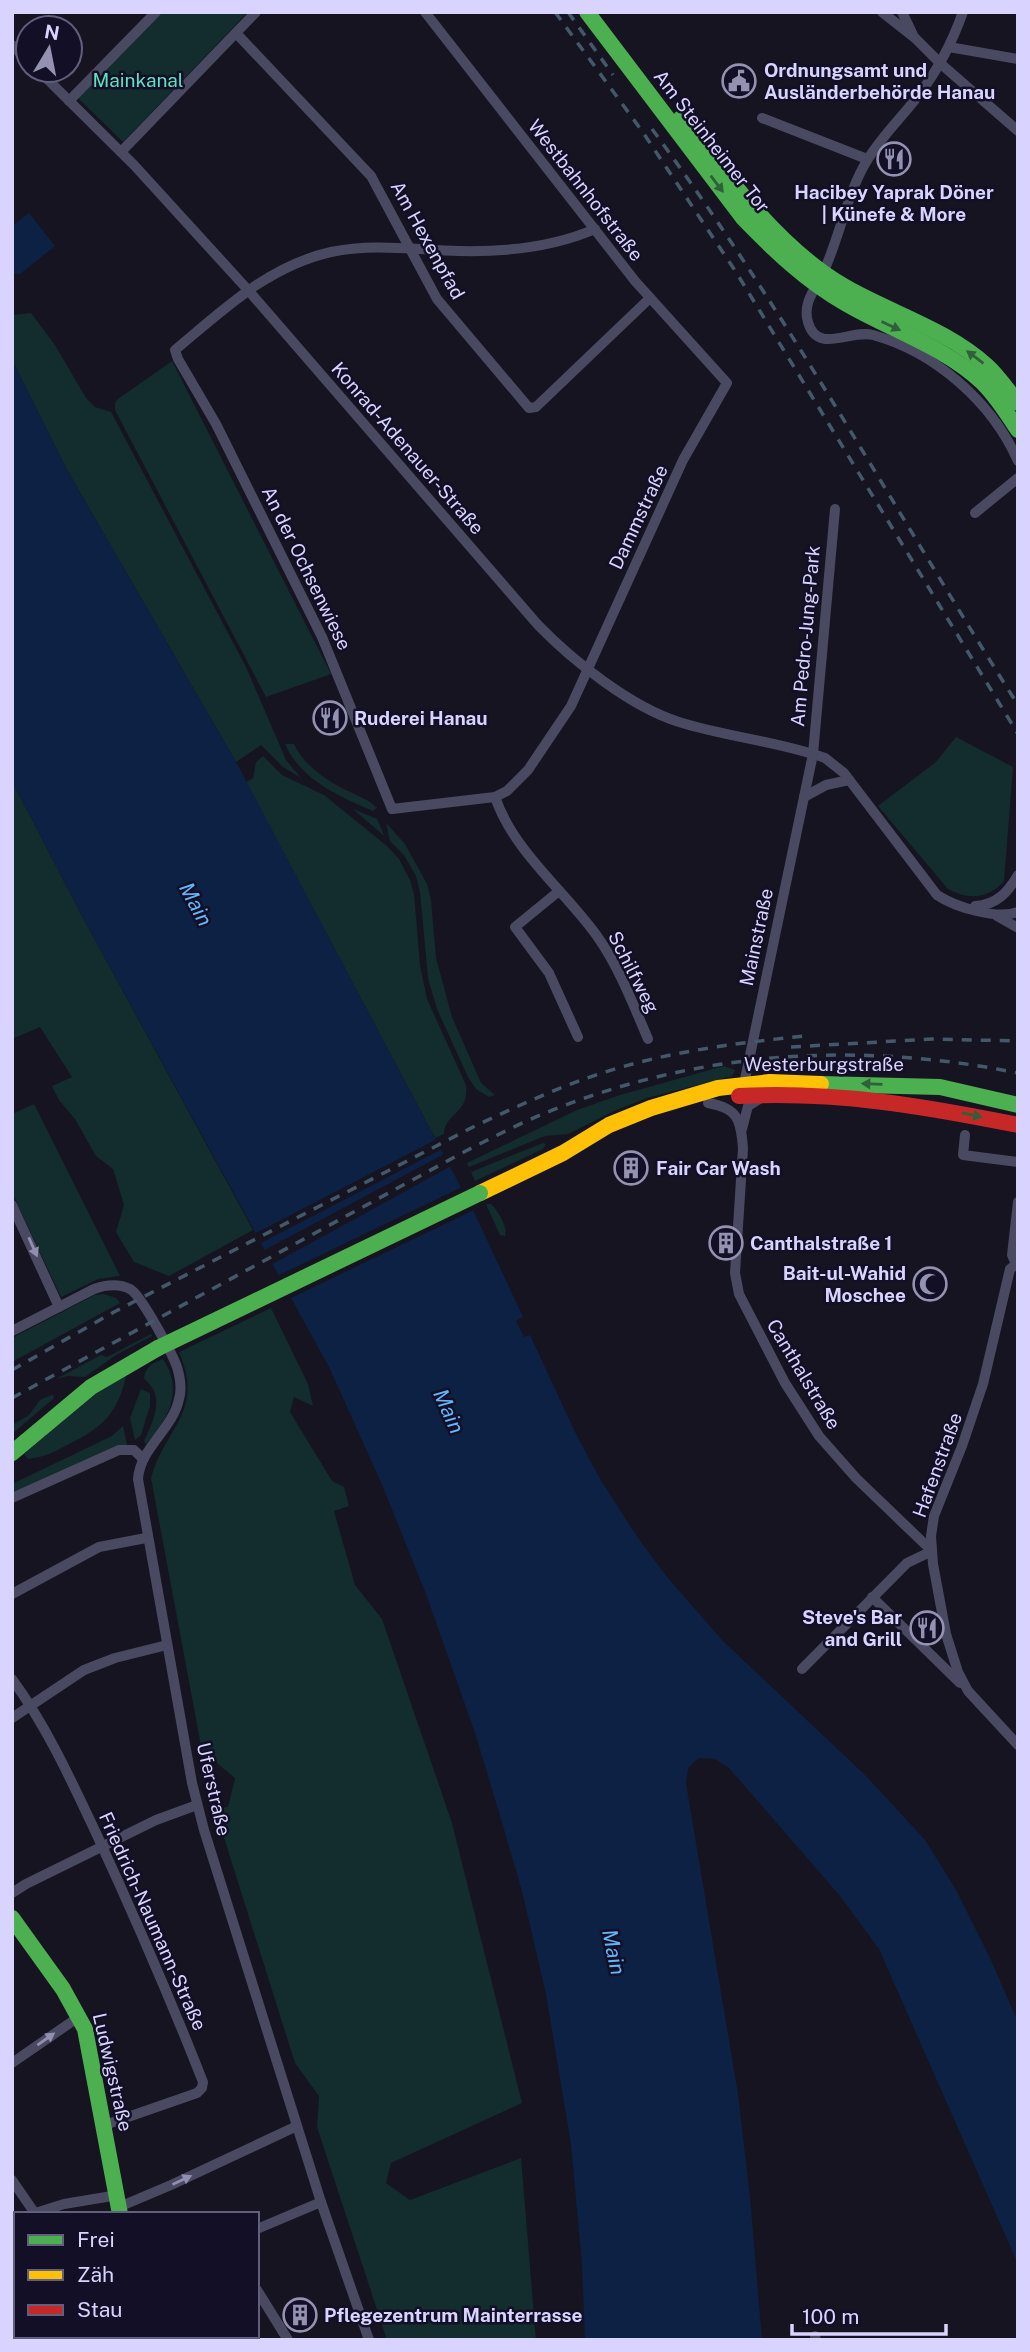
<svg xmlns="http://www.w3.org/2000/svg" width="1030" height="2352" font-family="'Public Sans',sans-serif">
	<rect width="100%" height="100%" fill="#161421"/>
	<g fill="#132c2d">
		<polygon points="160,12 248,12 123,142 77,97"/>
		<polygon points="31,313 55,345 86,398 95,407 111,412 246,667 286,760 301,778 283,767 261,745 236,762 67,470 12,360 12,315"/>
		<polygon points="172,361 331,674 266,697 115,410 115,403 118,399"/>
		<path d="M956,737L1013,767L1004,881C989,899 968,900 948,889L878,806L936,762Z"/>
		<path d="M285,744H294C304,766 327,781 348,791C358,796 370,800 377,808L373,811C340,797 301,780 285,744Z"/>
		<path d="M263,756L282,775L324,795L387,846L399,859L410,880L414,894L420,965L427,999L466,1085C469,1115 445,1112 444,1134L435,1138L246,782L253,778L256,762Z"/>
		<polygon points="12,781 82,916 253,1230 169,1276 134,1262 116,1232 124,1205 113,1169 96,1156 75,1119 59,1100 52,1086 72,1077 40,1027 12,1039"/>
		<polygon points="353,809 377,819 384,835 383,835"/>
		<polygon points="386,823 405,844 427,884 431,900 436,958 452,1017 481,1083 495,1095 489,1097 476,1089 468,1077 437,1009 428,978 420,892 416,876 404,855 390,841"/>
		<polygon points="724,1066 735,1070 732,1076 647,1098 614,1111 568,1134 545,1136 469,1167 467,1163 577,1110 620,1095"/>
		<polygon points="34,1104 120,1276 98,1279 61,1297 12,1193 12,1114"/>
		<polygon points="543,1143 546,1144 543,1149 475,1181 471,1172"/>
		<path d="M486,1204H491C498,1211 508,1227 505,1236L500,1235Z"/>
		<polygon points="104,1294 116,1298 120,1303 12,1362 12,1338 95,1295"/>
		<path d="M271,1308L308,1384L313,1406L294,1397L290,1412L332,1481L344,1487L349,1506L334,1511L355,1585L382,1619L452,1823L522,2103L391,2163L386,2183L410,2200L521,2158L536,2340H387L317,2127L319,2096L295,2063L215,1809L228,1807L235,1778L202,1751L151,1478C165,1427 205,1412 179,1352Z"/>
		<polygon points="151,1334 152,1336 116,1355 85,1377 68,1376 56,1379 101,1355 107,1357"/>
		<path d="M163,1359C184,1391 169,1418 146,1444L144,1441C150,1428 161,1407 154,1391C152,1386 147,1382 144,1378C146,1366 153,1363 163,1359Z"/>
		<path d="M126,1376C118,1413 102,1428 69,1444C55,1452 44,1457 28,1459L24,1454L94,1394Z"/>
		<polygon points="141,1389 150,1393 150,1406 141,1435 135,1440 130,1418"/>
		<polygon points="49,1396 53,1395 54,1398 12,1434 12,1425 29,1415 40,1400"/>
		<polygon points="123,1426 127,1445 12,1495 12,1484 112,1436"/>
	</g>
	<g fill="#0d2144">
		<polygon points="29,213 55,246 20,274 12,274 12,226"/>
		<polygon points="12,360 67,470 236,762 473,1210 523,1317 516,1321 524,1337 530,1335 575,1432 600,1479 638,1538 667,1577 722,1640 864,1774 893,1805 925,1840 955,1888 990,1958 1018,2022 1018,2264 879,1949 840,1896 729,1768 715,1759 699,1758 688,1768 686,1783 738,2094 750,2197 762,2340 585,2340 582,2264 571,2144 546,1994 522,1891 498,1809 475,1733 426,1594 383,1487 330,1369 82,916 12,781"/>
	</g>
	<g fill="#161421">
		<polygon points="439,1138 444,1148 257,1245 252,1235"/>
		<polygon points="446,1153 453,1165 269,1266 261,1252"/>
		<polygon points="464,1186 476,1209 287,1300 275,1277"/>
	</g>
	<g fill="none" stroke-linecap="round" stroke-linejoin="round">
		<g stroke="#4a4962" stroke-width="10">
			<path d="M425,12L635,281L727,383L683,460L571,706L528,770L507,791L495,797L392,809L322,637L216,424L178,359L175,350C223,310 268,266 331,252C373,243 417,250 459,251C504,252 554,247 595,229"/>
			<polyline points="882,12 915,38 941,64 1018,131"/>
			<polyline points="902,12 913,35"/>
			<path d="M963,12C952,43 938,70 918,96C902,117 882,136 868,159C847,192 840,237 823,273C816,288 802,303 808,322C817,355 851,329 873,335C935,352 992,402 1018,461"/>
			<polyline points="236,33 371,176 437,299 529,408 536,407 650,298"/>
			<polyline points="12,45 28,61"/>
			<polyline points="949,47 1018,59"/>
			<path d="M38,70L134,165L248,290L538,625C573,661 631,707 679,722C726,737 778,741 825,758L844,773L937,895C955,907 997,920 1018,912"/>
			<polyline points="69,101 156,12"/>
			<polyline points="762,118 867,159"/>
			<polyline points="121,152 256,12"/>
			<polyline points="975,513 1018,478"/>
			<path d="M495,797C514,852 564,890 597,936C619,967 633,1004 648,1039"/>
			<polyline points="804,797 826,785 849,780"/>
			<polyline points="559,891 515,927 549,973 578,1037"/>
			<path d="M975,906C997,905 1008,892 1018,875"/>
			<polyline points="997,916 1018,928"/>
			<polyline points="744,1084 813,754 835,509"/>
			<path d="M708,1103C738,1108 741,1120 743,1149L735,1273L739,1294L785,1383L819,1436L856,1478L932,1551"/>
			<polyline points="742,1129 748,1106 761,1098"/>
			<polyline points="965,1135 963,1155 1018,1162"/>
			<polyline points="12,1205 59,1307"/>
			<polyline points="1018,1263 1010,1269 983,1384 962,1446 934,1516 931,1536 933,1564 946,1634 958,1672 968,1691 1018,1745"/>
			<polyline points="1016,1264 1012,1255 1018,1202"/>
			<path d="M12,1331L94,1289C105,1285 118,1283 130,1289C141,1295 172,1353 177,1367C180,1377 182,1389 179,1399C173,1429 140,1448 138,1479L192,1783L204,1830L321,2202L369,2340"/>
			<polyline points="12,1498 119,1450 134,1450 143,1459"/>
			<polyline points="12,1594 99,1547 146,1538"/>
			<polyline points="872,1597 960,1683"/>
			<polyline points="802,1669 907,1563 932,1551"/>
			<path d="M12,1679C47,1727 71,1780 96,1833C134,1915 170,1998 203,2082L202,2088L197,2093L105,2125"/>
			<polyline points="12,1718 84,1670 115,1658 167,1645"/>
			<polyline points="12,1893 26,1884 156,1820 197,1805"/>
			<polyline points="12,2063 80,2016"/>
			<polyline points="12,2180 34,2212"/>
			<polyline points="119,2207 171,2185 297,2126"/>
			<polyline points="32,2214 64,2204 118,2195"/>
			<polyline points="12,2225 16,2223"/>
			<polyline points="257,2229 321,2202"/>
			<polyline points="12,2239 16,2243"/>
			<polyline points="257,2290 288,2340"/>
			<polyline points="36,2336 36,2340"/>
			<polyline points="815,2336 816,2340"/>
		</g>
		<g stroke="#4caf50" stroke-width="16">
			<path d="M587,12L743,218C774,250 806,281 845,303C891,330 944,346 983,383C997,397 1007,413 1018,430"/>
			<path d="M681,118C725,173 767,233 825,274C876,310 941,324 987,366C999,377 1008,391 1018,403"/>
			<polyline points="821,1084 940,1087 1018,1105"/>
			<polyline points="12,1453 91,1387 158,1348"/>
			<polyline points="12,1918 63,1989 85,2029 120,2214"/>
			<polyline points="129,2336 129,2340"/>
		</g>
		<polyline stroke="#ffc107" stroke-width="16" points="480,1193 563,1153 609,1125 651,1108 718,1088 770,1082 821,1084"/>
		<path stroke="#c62828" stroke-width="16" d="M739,1096C836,1091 923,1106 1018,1125"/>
		<g stroke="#43596b" stroke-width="3.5" stroke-dasharray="10 9" stroke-linecap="butt">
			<polyline points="555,12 642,131 736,272 1018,734"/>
			<polyline points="568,12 613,75"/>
			<path d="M652,129C787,312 896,513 1018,705"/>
			<polyline points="791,1047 932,1039 1018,1041"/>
			<path d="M12,1370L114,1312L475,1126C516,1107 556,1088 599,1074C665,1052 736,1043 805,1036"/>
			<path d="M12,1398L462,1153C495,1136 528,1119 563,1106C710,1050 864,1042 1018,1073"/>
		</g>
		<polyline stroke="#4caf50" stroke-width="16" points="158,1348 480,1193"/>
	</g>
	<defs><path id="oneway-solid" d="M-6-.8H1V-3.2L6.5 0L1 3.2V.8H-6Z" transform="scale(1.75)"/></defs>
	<g fill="#305f3b">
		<use href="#oneway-solid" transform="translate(717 184) rotate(53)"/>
		<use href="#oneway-solid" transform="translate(891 326) rotate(25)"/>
		<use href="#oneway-solid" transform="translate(975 357) rotate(-143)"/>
		<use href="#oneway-solid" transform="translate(872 1084) rotate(-178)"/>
		<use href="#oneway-solid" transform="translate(972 1115) rotate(12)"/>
	</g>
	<g fill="#928eb0">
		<use href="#oneway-solid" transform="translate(33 1247) rotate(66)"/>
		<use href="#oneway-solid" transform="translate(46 2039) rotate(-35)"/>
		<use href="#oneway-solid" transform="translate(182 2180) rotate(-25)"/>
	</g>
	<defs>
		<symbol id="civic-ring" viewBox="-11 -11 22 22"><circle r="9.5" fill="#130f26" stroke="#9591b1" stroke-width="1.5"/><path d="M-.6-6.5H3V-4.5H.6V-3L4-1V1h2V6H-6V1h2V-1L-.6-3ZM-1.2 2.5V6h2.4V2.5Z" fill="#9591b1"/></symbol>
		<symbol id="restaurant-ring" viewBox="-11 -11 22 22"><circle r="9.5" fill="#130f26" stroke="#9591b1" stroke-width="1.5"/><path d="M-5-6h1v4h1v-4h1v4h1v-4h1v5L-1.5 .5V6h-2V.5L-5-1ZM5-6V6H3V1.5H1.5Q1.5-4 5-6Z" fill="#9591b1"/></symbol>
		<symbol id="building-ring" viewBox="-11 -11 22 22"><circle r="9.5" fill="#130f26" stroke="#9591b1" stroke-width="1.5"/><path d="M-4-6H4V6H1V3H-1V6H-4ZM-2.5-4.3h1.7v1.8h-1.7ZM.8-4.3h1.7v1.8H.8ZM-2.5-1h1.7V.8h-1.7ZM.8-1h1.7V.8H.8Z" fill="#9591b1"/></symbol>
		<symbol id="mosque-ring" viewBox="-11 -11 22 22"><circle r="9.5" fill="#130f26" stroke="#9591b1" stroke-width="1.5"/><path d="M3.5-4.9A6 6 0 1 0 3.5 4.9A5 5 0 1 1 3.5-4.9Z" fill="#9591b1"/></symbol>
	</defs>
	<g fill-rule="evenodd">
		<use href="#civic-ring" x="720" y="62" width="38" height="38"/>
		<use href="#restaurant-ring" x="875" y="140" width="38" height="38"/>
		<use href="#restaurant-ring" x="311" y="699" width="38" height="38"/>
		<use href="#building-ring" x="612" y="1149" width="38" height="38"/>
		<use href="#building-ring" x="707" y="1224" width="38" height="38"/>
		<use href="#mosque-ring" x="911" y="1265" width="38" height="38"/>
		<use href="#restaurant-ring" x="908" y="1609" width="38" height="38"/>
		<use href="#building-ring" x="281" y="2296" width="38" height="38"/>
	</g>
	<g text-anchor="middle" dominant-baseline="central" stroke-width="5" stroke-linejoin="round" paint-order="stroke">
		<g font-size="19" font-weight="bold" fill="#d9d4ff" stroke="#130f26" text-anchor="start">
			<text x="764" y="70">Ordnungsamt und<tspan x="764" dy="22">Ausländerbehörde Hanau</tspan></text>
			<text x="894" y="192" text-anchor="middle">Hacibey Yaprak Döner<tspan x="894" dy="22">| Künefe &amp; More</tspan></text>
			<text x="354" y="718">Ruderei Hanau</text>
			<text x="656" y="1168">Fair Car Wash</text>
			<text x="750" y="1243">Canthalstraße 1</text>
			<text x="906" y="1273" text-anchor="end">Bait-ul-Wahid<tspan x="906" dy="22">Moschee</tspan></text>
			<text x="902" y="1617" text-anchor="end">Steve's Bar<tspan x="902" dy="22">and Grill</tspan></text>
			<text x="324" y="2315">Pflegezentrum Mainterrasse</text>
		</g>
		<g font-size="19" fill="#5fe0c0" stroke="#130f26">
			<text x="138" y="80">Mainkanal</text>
		</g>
		<g font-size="19" fill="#d9d4ff" stroke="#130f26">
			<text transform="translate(712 141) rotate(52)">Am Steinheimer Tor</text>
			<text transform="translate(586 190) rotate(52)">Westbahnhofstraße</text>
			<text transform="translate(428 240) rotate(61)">Am Hexenpfad</text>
			<text transform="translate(408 448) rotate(49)">Konrad-Adenauer-Straße</text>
			<text transform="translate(638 517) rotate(-65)">Dammstraße</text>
			<text transform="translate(307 568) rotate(64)">An der Ochsenwiese</text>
			<text transform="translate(805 636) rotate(-85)">Am Pedro-Jung-Park</text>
			<text transform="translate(756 937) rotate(-78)">Mainstraße</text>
			<text transform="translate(634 972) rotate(63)">Schilfweg</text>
			<text x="824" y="1064">Westerburgstraße</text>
			<text transform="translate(804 1374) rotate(59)">Canthalstraße</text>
			<text transform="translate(937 1465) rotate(-70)">Hafenstraße</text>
			<text transform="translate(214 1789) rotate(77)">Uferstraße</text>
			<text transform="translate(153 1921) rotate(66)">Friedrich-Naumann-Straße</text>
			<text transform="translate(113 2072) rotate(77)">Ludwigstraße</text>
		</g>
		<g font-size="21" font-style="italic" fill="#62b6ff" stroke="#130f26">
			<text transform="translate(196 904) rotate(62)">Main</text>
			<text transform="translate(449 1411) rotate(66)">Main</text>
			<text transform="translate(614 1952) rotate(78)">Main</text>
		</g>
	</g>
	<rect width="1030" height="2352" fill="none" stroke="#d9d4ff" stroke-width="28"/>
	<rect x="14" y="2212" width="245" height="126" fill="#130f26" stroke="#625e7d" stroke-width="2"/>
	<rect x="28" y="2235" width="35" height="10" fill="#4caf50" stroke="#625e7d" stroke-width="2"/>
	<text x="77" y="2247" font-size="21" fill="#d9d4ff">Frei</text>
	<rect x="28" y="2270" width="35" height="10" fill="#ffc107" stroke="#625e7d" stroke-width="2"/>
	<text x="77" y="2282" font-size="21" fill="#d9d4ff">Zäh</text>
	<rect x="28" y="2305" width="35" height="10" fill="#c62828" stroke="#625e7d" stroke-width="2"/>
	<text x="77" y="2317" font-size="21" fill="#d9d4ff">Stau</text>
	<g transform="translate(49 49) rotate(10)"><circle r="33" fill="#130f26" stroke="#625e7d" stroke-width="2"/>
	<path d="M0-5L12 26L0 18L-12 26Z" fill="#9591b1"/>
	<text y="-10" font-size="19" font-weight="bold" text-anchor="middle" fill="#d9d4ff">N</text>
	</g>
	<path d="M792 2324v10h154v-10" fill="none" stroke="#d9d4ff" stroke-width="3.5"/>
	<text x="802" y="2324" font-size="21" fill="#d9d4ff" stroke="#130f26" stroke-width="5" paint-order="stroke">100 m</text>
</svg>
